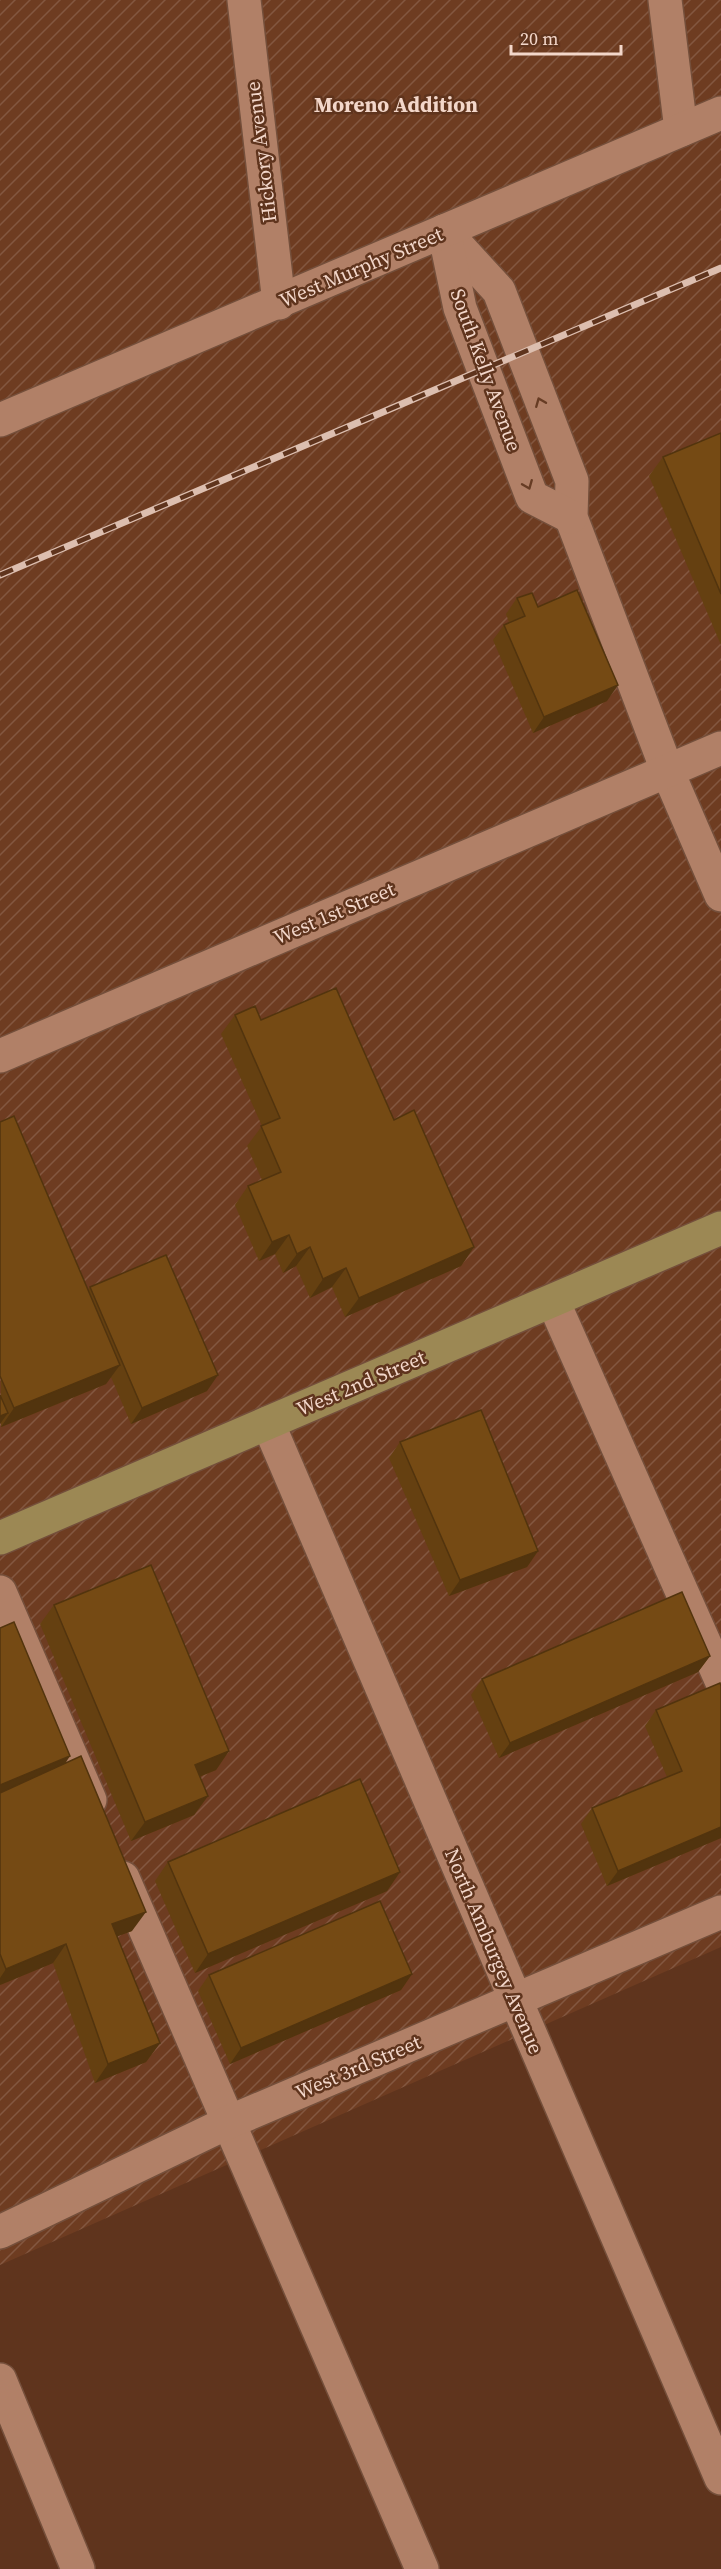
<svg xmlns="http://www.w3.org/2000/svg" width="721" height="2569" font-family="'Source Serif 4',serif">
	<defs>
		<pattern id="industrial-furrows" width="10" height="10" patternUnits="userSpaceOnUse" patternTransform="scale(1.5)"><rect width="10" height="10" fill="#6e3c21"/><path d="M-1 1l2-2M0 10L10 0M9 11l2-2" fill="none" stroke="#835740"/></pattern>
	</defs>
	<rect width="100%" height="100%" fill="#5f341d"/>
	<polygon fill="url(#industrial-furrows)" points="0,0 721,0 721,1947 0,2265"/>
	<g fill="none" stroke-linecap="round" stroke-linejoin="round">
		<defs>
			<g id="minor">
				<polyline points="244,0 279,303"/>
				<polyline points="665,0 681,130"/>
				<polyline points="444,231 499,291 572,481 571,517 667,770 721,895"/>
				<polyline points="444,231 460,308 532,497 571,517"/>
				<polyline points="0,420 721,113"/>
				<polyline points="0,1056 721,748"/>
				<polyline points="553,1301 721,1680"/>
				<polyline points="268,1423 721,2478"/>
				<polyline points="0,1592 90,1800"/>
				<polyline points="123,1878 422,2569"/>
				<polyline points="0,2232 229,2122 721,1912"/>
				<polyline points="0,2380 78,2569"/>
			</g>
			<polyline id="major" points="0,1538 721,1228"/>
		</defs>
		<use href="#minor" stroke="#744f3b" stroke-width="36"/>
		<use href="#major" stroke="#744f3b" stroke-width="36"/>
		<use href="#minor" stroke="#b18067" stroke-width="33"/>
		<use href="#major" stroke="#9c8854" stroke-width="33"/>
		<defs>
			<polyline id="rail" points="0,575 721,268"/>
		</defs>
		<use href="#rail" stroke="#dcbeaf" stroke-width="7"/>
		<use href="#rail" stroke="#5f341d" stroke-width="4.5" stroke-dasharray="14" stroke-linecap="butt"/>
	</g>
	<g fill="#654011">
		<polygon points="721,433 721,645 649,476 663,457"/>
		<polygon points="517,598 538,607 607,701 533,733 493,640 504,625 509,622 506,614"/>
		<polygon points="235,1015 261,1020 394,1120 474,1247 461,1266 345,1317 332,1287 310,1298 296,1266 283,1273 275,1254 259,1261 235,1205 248,1186 262,1180 247,1146 262,1126 221,1034"/>
		<polygon points="0,1122 88,1290 90,1287 207,1391 131,1424 111,1377 106,1384 1,1427"/>
		<polygon points="400,1442 538,1551 527,1567 449,1596 389,1458"/>
		<polygon points="54,1605 229,1751 216,1770 199,1777 208,1796 194,1815 131,1841 40,1624"/>
		<polygon points="0,1628 66,1763 132,1931 117,1936 160,2043 146,2062 95,2083 53,1963 0,1985"/>
		<polygon points="710,1656 698,1672 499,1758 471,1695 482,1679"/>
		<polygon points="721,1686 721,1838 607,1886 581,1824 592,1808 667,1777 645,1726 656,1710"/>
		<polygon points="168,1862 400,1872 387,1891 195,1973 155,1881"/>
		<polygon points="412,1974 401,1990 230,2064 198,1991 209,1975"/>
	</g>
	<g fill="#52340e">
		<polygon points="618,685 607,701 533,733 544,717"/>
		<polygon points="289,1235 275,1254 259,1261 272,1242"/>
		<polygon points="310,1247 296,1266 283,1273 297,1254"/>
		<polygon points="474,1247 461,1266 345,1317 359,1298"/>
		<polygon points="346,1268 332,1287 310,1298 323,1279"/>
		<polygon points="120,1365 106,1384 1,1427 14,1408"/>
		<polygon points="218,1375 207,1391 131,1424 142,1408"/>
		<polygon points="8,1413 0,1424 0,1416"/>
		<polygon points="538,1551 527,1567 449,1596 460,1580"/>
		<polygon points="710,1656 698,1672 499,1758 510,1743"/>
		<polygon points="229,1751 216,1770 181,1784 195,1765"/>
		<polygon points="70,1756 57,1776 0,1799 0,1785"/>
		<polygon points="208,1796 194,1815 131,1841 145,1822"/>
		<polygon points="721,1827 721,1838 607,1886 618,1871"/>
		<polygon points="400,1872 387,1891 195,1973 208,1954"/>
		<polygon points="146,1912 132,1931 99,1943 112,1924"/>
		<polygon points="66,1944 53,1963 0,1985 0,1978 6,1969"/>
		<polygon points="412,1974 401,1990 230,2064 241,2048"/>
		<polygon points="160,2043 146,2062 95,2083 108,2064"/>
	</g>
	<g fill="#754a14" stroke="#52340e" stroke-width="1.5">
		<polygon points="721,433 721,594 663,457"/>
		<polygon points="577,590 618,685 544,717 504,625 525,616 517,598 532,593 538,607"/>
		<polygon points="336,988 394,1120 414,1110 474,1247 359,1298 346,1268 323,1279 310,1247 297,1254 289,1235 272,1242 248,1186 281,1172 261,1126 280,1118 235,1015 255,1006 261,1020"/>
		<polygon points="14,1116 120,1365 14,1408 0,1376 0,1122"/>
		<polygon points="166,1255 218,1375 142,1408 90,1287"/>
		<polygon points="0,1395 8,1413 0,1416"/>
		<polygon points="481,1410 538,1551 460,1580 400,1442"/>
		<polygon points="151,1565 229,1751 195,1765 208,1796 145,1822 54,1605"/>
		<polygon points="682,1592 710,1656 510,1743 482,1679"/>
		<polygon points="14,1622 70,1756 0,1785 0,1628"/>
		<polygon points="720,1683 721,1686 721,1827 618,1871 592,1808 682,1771 656,1710"/>
		<polygon points="81,1756 146,1912 112,1924 160,2043 108,2064 66,1944 6,1969 0,1954 0,1793"/>
		<polygon points="360,1779 400,1872 208,1954 168,1862"/>
		<polygon points="380,1901 412,1974 241,2048 209,1975"/>
	</g>
	<defs><path id="oneway-chevron" d="M-2-3.5L2.5 0L-2 3.5" fill="none" stroke-width="1.6" stroke-linecap="round" stroke-linejoin="round" transform="scale(1.5)"/></defs>
	<g stroke="#673c24">
		<use href="#oneway-chevron" transform="translate(540 402) rotate(-112)"/>
		<use href="#oneway-chevron" transform="translate(528 485) rotate(68)"/>
	</g>
	<g text-anchor="middle" dominant-baseline="central" stroke-width="5" stroke-linejoin="round" paint-order="stroke">
		<g font-size="20" fill="#f3d7ca" stroke="#5f341d">
			<text transform="translate(261 152) rotate(-97)">Hickory Avenue</text>
			<text transform="translate(361 267) rotate(-23)">West Murphy Street</text>
			<text transform="translate(486 370) rotate(70)">South Kelly Avenue</text>
			<text transform="translate(334 913) rotate(-23)">West 1st Street</text>
			<text transform="translate(361 1383) rotate(-23)">West 2nd Street</text>
			<text transform="translate(494 1951) rotate(67)">North Amburgey Avenue</text>
			<text transform="translate(358 2067) rotate(-23)">West 3rd Street</text>
		</g>
		<g font-size="21" font-weight="bold" fill="#f3d7ca" stroke="#5f341d">
			<text x="396" y="104">Moreno Addition</text>
		</g>
	</g>
	<path d="M511 45v9h110v-9" fill="none" stroke="#f3d7ca" stroke-width="3"/>
	<text x="520" y="45" font-size="18" fill="#f3d7ca" stroke="#5f341d" stroke-width="4.5" paint-order="stroke">20 m</text>
</svg>
